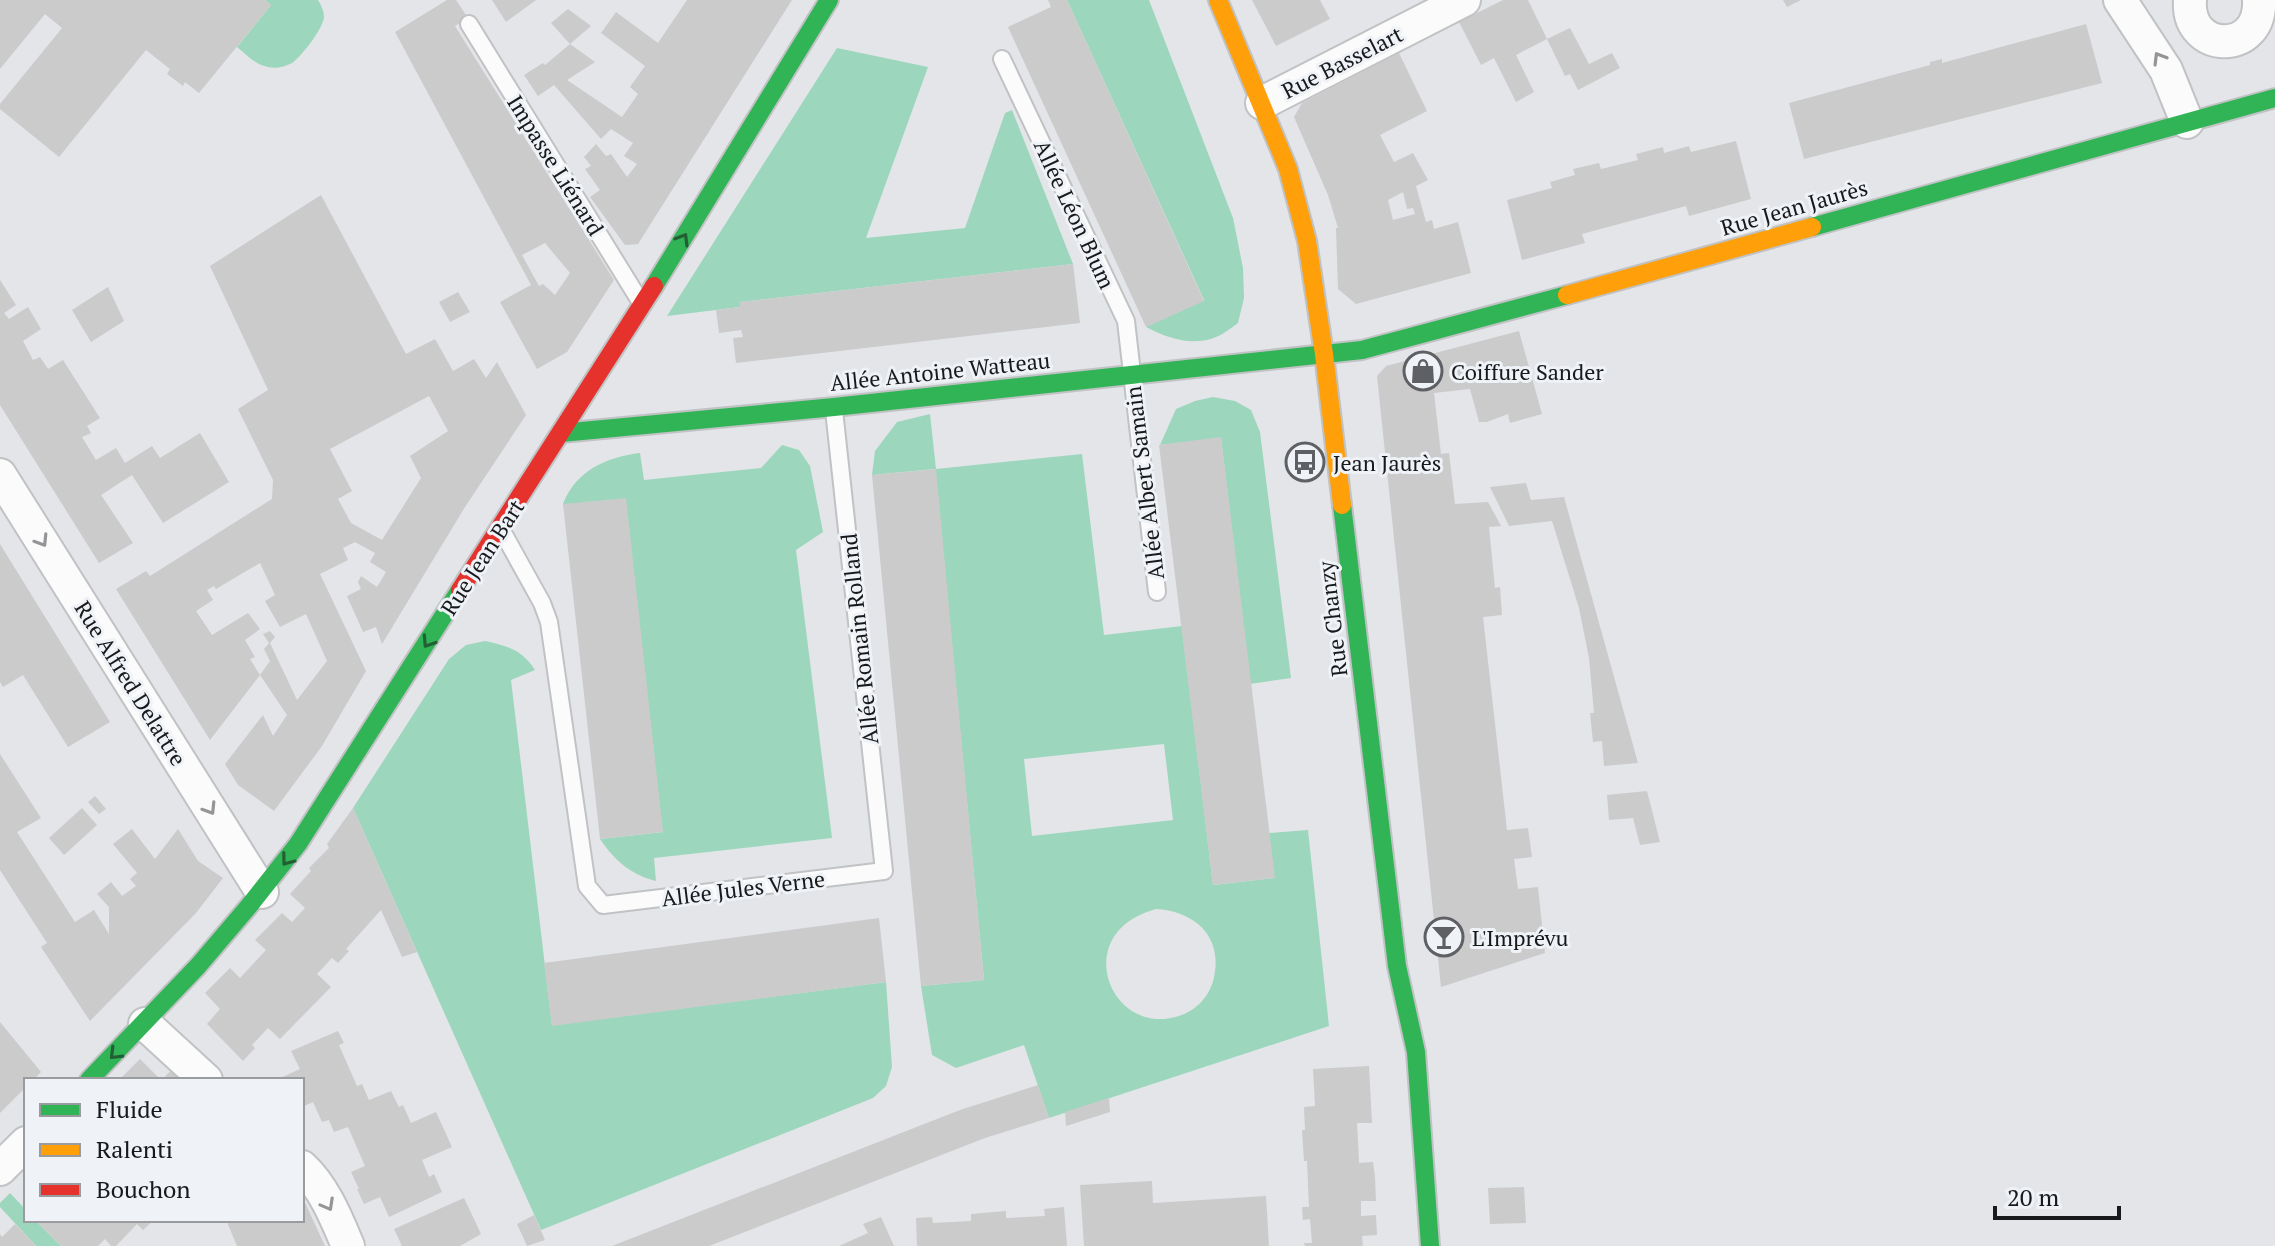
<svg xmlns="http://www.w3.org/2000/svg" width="2275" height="1246" font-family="'PT Serif',serif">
	<rect width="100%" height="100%" fill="#e3e5e8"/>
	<g fill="#9cd7bd" fill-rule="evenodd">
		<path d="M265,0H318C321,5 324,11 324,17C323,29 301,57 292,63C284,67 276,69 268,67C255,65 246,54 237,47L271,5Z"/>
		<path d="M1067,0H1149L1233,218L1243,268L1244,298L1238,323C1231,328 1224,334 1216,337C1193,347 1167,338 1146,327L1204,300Z"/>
		<polygon points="837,48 928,67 866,238 965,228 1005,113 1012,110 1073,264 740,302 740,307 667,316"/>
		<polygon points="1213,397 1235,401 1251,410 1260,432 1291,678 1250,684 1221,438 1160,445 1176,409 1195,401"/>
		<path d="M930,414L936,469L1082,454L1104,635L1182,626L1213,885L1274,878L1269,833L1308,830L1329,1026L1049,1118L1024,1045L956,1068L932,1055L921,986L984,980L935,469L872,475L875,451L897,422ZM1164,744L1173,820L1032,836L1024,759ZM1156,909C1194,911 1223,936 1214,977C1211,993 1199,1008 1184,1014C1112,1044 1066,933 1156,909Z"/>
		<path d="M782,445L799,450L810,466L823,532L796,550L832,838L654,858L656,881C631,875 614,860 600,839L663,832L563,504C576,470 607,457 640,453L644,480L761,468Z"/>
		<path d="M485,641C508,646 522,650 535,670L511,680L552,1025L886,982L892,1067L886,1086L873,1098L541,1230L353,808L449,659L466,645Z"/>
		<polygon points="10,1193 26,1210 26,1220 35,1220 61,1246 36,1246 0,1207 0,1203"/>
	</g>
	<g fill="#cbcbcc" fill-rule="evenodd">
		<polygon points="0,0 265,0 271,5 199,93 185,82 183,86 167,74 170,69 146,50 59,157 0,109 0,104 62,28 45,14 0,69"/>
		<path d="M447,0H456L468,18L455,26L614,280L567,352L537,369L500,302L531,285L395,32ZM545,243L570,273L555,295L543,284L539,286L522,255Z"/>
		<polygon points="492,0 536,0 506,22"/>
		<polygon points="687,0 792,0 638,244 625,245 590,197 600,190 585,169 591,166 584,157 596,144 606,156 611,154 627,177 637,164 624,156 633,143 611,129 601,139 554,85 538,96 524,75 543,63 545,65 570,44 595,62 567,80 622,117 638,94 630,87 645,66 601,33 616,12 658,43"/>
		<polygon points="1048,0 1067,0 1204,301 1146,327 1008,27 1051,7"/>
		<polygon points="1252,0 1320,0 1330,19 1276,46"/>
		<polygon points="1503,0 1528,0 1547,39 1516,55 1534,92 1516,102 1494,58 1481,65 1459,22"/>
		<polygon points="1783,0 1801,0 1787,7"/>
		<polygon points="568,9 591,26 570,44 551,23"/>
		<polygon points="2086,24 2102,83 1804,159 1789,103 1930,65 1930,62 1942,59 1942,63"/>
		<polygon points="1570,28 1589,64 1612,53 1620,68 1578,90 1570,74 1565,76 1547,39"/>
		<path d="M1399,53L1427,111L1380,135L1394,162L1413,153L1428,180L1416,186L1426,222L1432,220L1434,229L1458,222L1471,273L1356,304L1338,289L1336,228H1338L1328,195L1294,117L1302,103ZM1403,192L1407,209L1413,208L1415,214L1393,220L1388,200Z"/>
		<polygon points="1736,141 1751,199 1689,216 1686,206 1582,234 1585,243 1522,260 1507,200 1552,188 1550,182 1575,175 1573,169 1599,163 1601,169 1638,160 1636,154 1663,147 1664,153 1689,146 1691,152"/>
		<path d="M321,195L406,354L435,339L453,371L474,359L486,378L497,362L526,415L465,507L382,644L376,627L363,632L347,596L361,589L358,582L361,576L377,587L386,572L370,562L375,553L355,542L343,548L348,560L320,574L366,671L322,746L274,811L238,785L225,764L263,715L273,736L287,715L260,675L210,740L116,589L146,571L150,576L272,499L273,480L238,409L268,390L210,266ZM429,396L448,431L410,456L421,478L382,540L351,523L338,499L352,491L330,449ZM260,563L275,595L265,601L280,627L306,614L327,661L297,700L270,643L275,637L270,631L263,634L269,643L264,649L270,661L260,675L250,659L255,657L245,640L260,629L248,613L212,635L196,611L213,600L207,590L214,586L216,589Z"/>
		<polygon points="1073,264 1080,323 736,363 733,338 743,337 741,330 719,333 716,310 740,307 739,302"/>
		<polygon points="0,280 16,305 4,313 9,319 28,307 41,329 23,341 33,360 40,357 48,369 63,360 100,418 87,426 91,433 82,437 96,460 116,448 125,463 152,446 160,458 200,433 229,482 163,523 132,475 101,495 133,543 99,563 0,405"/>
		<polygon points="108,287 124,321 91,342 72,310"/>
		<polygon points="458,292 470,312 450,322 439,302"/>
		<polygon points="1519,331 1542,414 1510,423 1508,414 1487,422 1479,422 1470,389 1434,393 1441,454 1449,453 1455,504 1488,502 1501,526 1489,527 1495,588 1500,587 1502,615 1483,617 1507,830 1528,828 1532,857 1514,859 1518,889 1538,887 1545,953 1441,987 1377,376 1386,366"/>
		<polygon points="1221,437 1275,878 1213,885 1159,445"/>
		<polygon points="936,469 984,980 921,986 872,475"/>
		<polygon points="1526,483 1531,500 1564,497 1638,763 1604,766 1602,741 1593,742 1590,713 1594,713 1589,658 1579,608 1552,521 1509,526 1490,487"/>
		<polygon points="626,498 663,832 600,839 563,504"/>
		<polygon points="0,544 110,722 68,747 23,675 3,687 0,682"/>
		<polygon points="0,754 41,818 17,832 75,922 94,910 109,934 109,907 97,894 111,882 122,896 136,886 130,879 137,873 113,844 132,829 155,859 178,829 198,861 223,878 196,913 90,1021 41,947 47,943 0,870"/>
		<polygon points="1647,791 1660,842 1640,845 1633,818 1609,820 1607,795"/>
		<polygon points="95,796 106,809 99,814 88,802"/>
		<polygon points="82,808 97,825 64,855 49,838"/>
		<polygon points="353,808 417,952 402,957 381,910 346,949 349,951 338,963 332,958 317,974 331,987 280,1039 268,1028 252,1045 255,1048 243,1061 207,1024 220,1009 205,993 230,968 240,978 266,950 255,940 282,913 292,922 305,908 290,894 311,871 309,868 329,848 327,844"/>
		<polygon points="879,918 886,982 552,1026 544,963"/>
		<polygon points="0,1022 41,1072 33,1080 26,1080 26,1087 0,1113"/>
		<polygon points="338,1031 344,1043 339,1045 357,1086 362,1084 369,1100 391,1091 399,1107 403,1105 411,1123 436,1112 452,1147 422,1160 429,1177 434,1174 442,1192 389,1217 380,1197 364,1204 357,1189 359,1189 351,1172 365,1166 348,1127 334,1132 329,1120 322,1122 313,1102 302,1107 302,1080 276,1080 300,1069 291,1051"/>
		<polygon points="140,1059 161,1080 119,1080"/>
		<polygon points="175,1066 189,1080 162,1080"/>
		<polygon points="1369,1066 1372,1123 1357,1123 1358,1141 1359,1163 1373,1162 1375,1177 1376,1201 1361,1201 1361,1216 1376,1215 1377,1235 1362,1236 1363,1246 1305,1246 1304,1243 1312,1243 1310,1219 1303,1220 1302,1207 1309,1207 1307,1161 1304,1161 1302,1130 1305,1130 1304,1107 1315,1106 1313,1069"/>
		<polygon points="1038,1085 1049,1118 985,1138 709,1246 612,1246 960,1110"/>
		<polygon points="1109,1098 1110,1112 1066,1126 1065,1112"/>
		<polygon points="1152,1181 1153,1203 1266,1196 1269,1246 1084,1246 1080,1185"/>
		<polygon points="1524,1187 1526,1223 1490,1224 1488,1188"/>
		<polygon points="302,1196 325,1246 237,1246 227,1222 232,1220 302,1220"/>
		<polygon points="464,1198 481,1234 460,1246 402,1246 394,1229"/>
		<polygon points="1064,1207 1067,1246 917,1246 916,1218 932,1217 933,1223 971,1221 971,1214 1006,1211 1006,1218 1045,1216 1044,1209"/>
		<polygon points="534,1215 545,1240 527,1246 517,1224"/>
		<polygon points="881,1217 894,1246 839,1246 868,1233 863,1224"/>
		<polygon points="35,1220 154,1220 143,1230 137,1224 116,1246 111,1246 105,1239 98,1246 61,1246"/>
		<polygon points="15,1224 36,1246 0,1246 0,1234 2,1237"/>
	</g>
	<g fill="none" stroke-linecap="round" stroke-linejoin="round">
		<defs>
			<g id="lane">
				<polyline points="469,24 640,301"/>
				<polyline points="1002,59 1126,321 1157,592"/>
				<polyline points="502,531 542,603 549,622 587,886 603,905 884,871 834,410"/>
			</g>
			<g id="street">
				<polyline points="2120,0 2166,70 2187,122"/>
				<path d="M2190,0C2186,54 2262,56 2259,0"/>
				<polyline points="1262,103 1464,0"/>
				<polyline points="0,475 262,892"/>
				<polyline points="145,1024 206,1080"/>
				<path d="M302,1167C324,1187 337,1220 348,1246"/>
				<polyline points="0,1169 26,1143"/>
			</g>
			<g id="fast">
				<polyline points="1812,227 2275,98"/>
				<polyline points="654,286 829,0"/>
				<polyline points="561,433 834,407 1362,350 1567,295"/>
				<polyline points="1342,505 1397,966 1416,1052 1430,1246"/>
				<polyline points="89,1080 198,966 249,906 298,844 460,590"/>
			</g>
			<g id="slow">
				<polyline points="1218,0 1288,169 1307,241 1324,354 1342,505"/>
				<polyline points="1567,295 1812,227"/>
			</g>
			<polyline id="jam" points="460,590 654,286"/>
		</defs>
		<use href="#lane" stroke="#c0c2c4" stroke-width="20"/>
		<use href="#street" stroke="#c0c2c4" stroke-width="36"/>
		<use href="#fast" stroke="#c0c2c4" stroke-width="22"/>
		<use href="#slow" stroke="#c0c2c4" stroke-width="22"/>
		<use href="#jam" stroke="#c0c2c4" stroke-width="22"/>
		<use href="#lane" stroke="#fbfbfc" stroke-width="16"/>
		<use href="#street" stroke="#fbfbfc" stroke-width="32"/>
		<use href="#fast" stroke="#30b455" stroke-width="18"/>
		<use href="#slow" stroke="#ff9f0a" stroke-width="18"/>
		<use href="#jam" stroke="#e5322d" stroke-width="18"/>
	</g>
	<defs><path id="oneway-chevron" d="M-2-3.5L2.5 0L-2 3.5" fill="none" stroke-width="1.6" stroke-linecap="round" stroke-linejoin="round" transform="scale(2)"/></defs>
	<g stroke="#959597">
		<use href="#oneway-chevron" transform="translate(2159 58) rotate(-121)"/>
		<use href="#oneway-chevron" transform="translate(42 541) rotate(58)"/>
		<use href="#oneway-chevron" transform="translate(210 809) rotate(58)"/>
		<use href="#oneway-chevron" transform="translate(328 1205) rotate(61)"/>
	</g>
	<g stroke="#235f35">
		<use href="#oneway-chevron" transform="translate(683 239) rotate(-59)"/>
		<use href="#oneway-chevron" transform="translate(428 642) rotate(123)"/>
		<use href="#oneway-chevron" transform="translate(287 860) rotate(127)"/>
		<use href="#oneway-chevron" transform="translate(115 1054) rotate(135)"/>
	</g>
	<defs>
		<symbol id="shop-ring" viewBox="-11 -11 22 22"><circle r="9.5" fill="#eff2f6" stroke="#5f6063" stroke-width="1.5"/><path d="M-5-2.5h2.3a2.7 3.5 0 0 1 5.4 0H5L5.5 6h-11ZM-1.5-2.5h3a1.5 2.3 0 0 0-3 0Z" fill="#5f6063"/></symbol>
		<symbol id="bus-ring" viewBox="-11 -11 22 22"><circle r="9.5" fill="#eff2f6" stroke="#5f6063" stroke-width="1.5"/><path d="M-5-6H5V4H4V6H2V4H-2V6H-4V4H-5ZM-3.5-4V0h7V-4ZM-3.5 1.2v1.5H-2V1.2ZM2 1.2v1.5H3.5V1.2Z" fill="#5f6063"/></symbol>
		<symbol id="bar-ring" viewBox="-11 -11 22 22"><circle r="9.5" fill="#eff2f6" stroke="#5f6063" stroke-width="1.5"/><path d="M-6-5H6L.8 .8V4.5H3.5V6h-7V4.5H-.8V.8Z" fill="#5f6063"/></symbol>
	</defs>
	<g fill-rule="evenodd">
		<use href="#shop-ring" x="1401" y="349" width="44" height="44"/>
		<use href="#bus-ring" x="1283" y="440" width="44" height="44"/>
		<use href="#bar-ring" x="1422" y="915" width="44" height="44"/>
	</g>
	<g text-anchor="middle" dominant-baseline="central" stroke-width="6" stroke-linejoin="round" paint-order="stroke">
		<g font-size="22" fill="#18191b" stroke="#eff2f6">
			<text transform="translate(1342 62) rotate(-27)">Rue Basselart</text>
			<text transform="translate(556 165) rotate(58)">Impasse Liénard</text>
			<text transform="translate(1794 207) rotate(-16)">Rue Jean Jaurès</text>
			<text transform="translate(1075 214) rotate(65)">Allée Léon Blum</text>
			<text transform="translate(940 371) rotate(-6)">Allée Antoine Watteau</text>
			<text transform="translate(1144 483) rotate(-97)">Allée Albert Samain</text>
			<text transform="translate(482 557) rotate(-57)">Rue Jean Bart</text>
			<text transform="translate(1332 619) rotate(-97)">Rue Chanzy</text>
			<text transform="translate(859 639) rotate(-96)">Allée Romain Rolland</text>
			<text transform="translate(131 683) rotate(58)">Rue Alfred Delattre</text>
			<text transform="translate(743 888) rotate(-7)">Allée Jules Verne</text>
		</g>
		<g font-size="22" fill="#18191b" stroke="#eff2f6" text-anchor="start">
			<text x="1451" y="371">Coiffure Sander</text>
			<text x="1333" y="462">Jean Jaurès</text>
			<text x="1472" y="937">L'Imprévu</text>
		</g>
	</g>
	<rect x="24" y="1078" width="280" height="144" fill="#eff2f6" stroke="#999b9e" stroke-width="2"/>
	<rect x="40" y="1104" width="40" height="12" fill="#30b455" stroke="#999b9e" stroke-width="2"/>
	<text x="96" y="1118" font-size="24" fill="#18191b">Fluide</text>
	<rect x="40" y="1144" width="40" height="12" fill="#ff9f0a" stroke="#999b9e" stroke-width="2"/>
	<text x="96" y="1158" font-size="24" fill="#18191b">Ralenti</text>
	<rect x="40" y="1184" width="40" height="12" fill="#e5322d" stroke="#999b9e" stroke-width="2"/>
	<text x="96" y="1198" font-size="24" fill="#18191b">Bouchon</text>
	<path d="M1995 1206v12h124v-12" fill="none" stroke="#18191b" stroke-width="4"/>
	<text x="2007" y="1206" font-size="24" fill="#18191b" stroke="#eff2f6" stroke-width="6" paint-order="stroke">20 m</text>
</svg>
